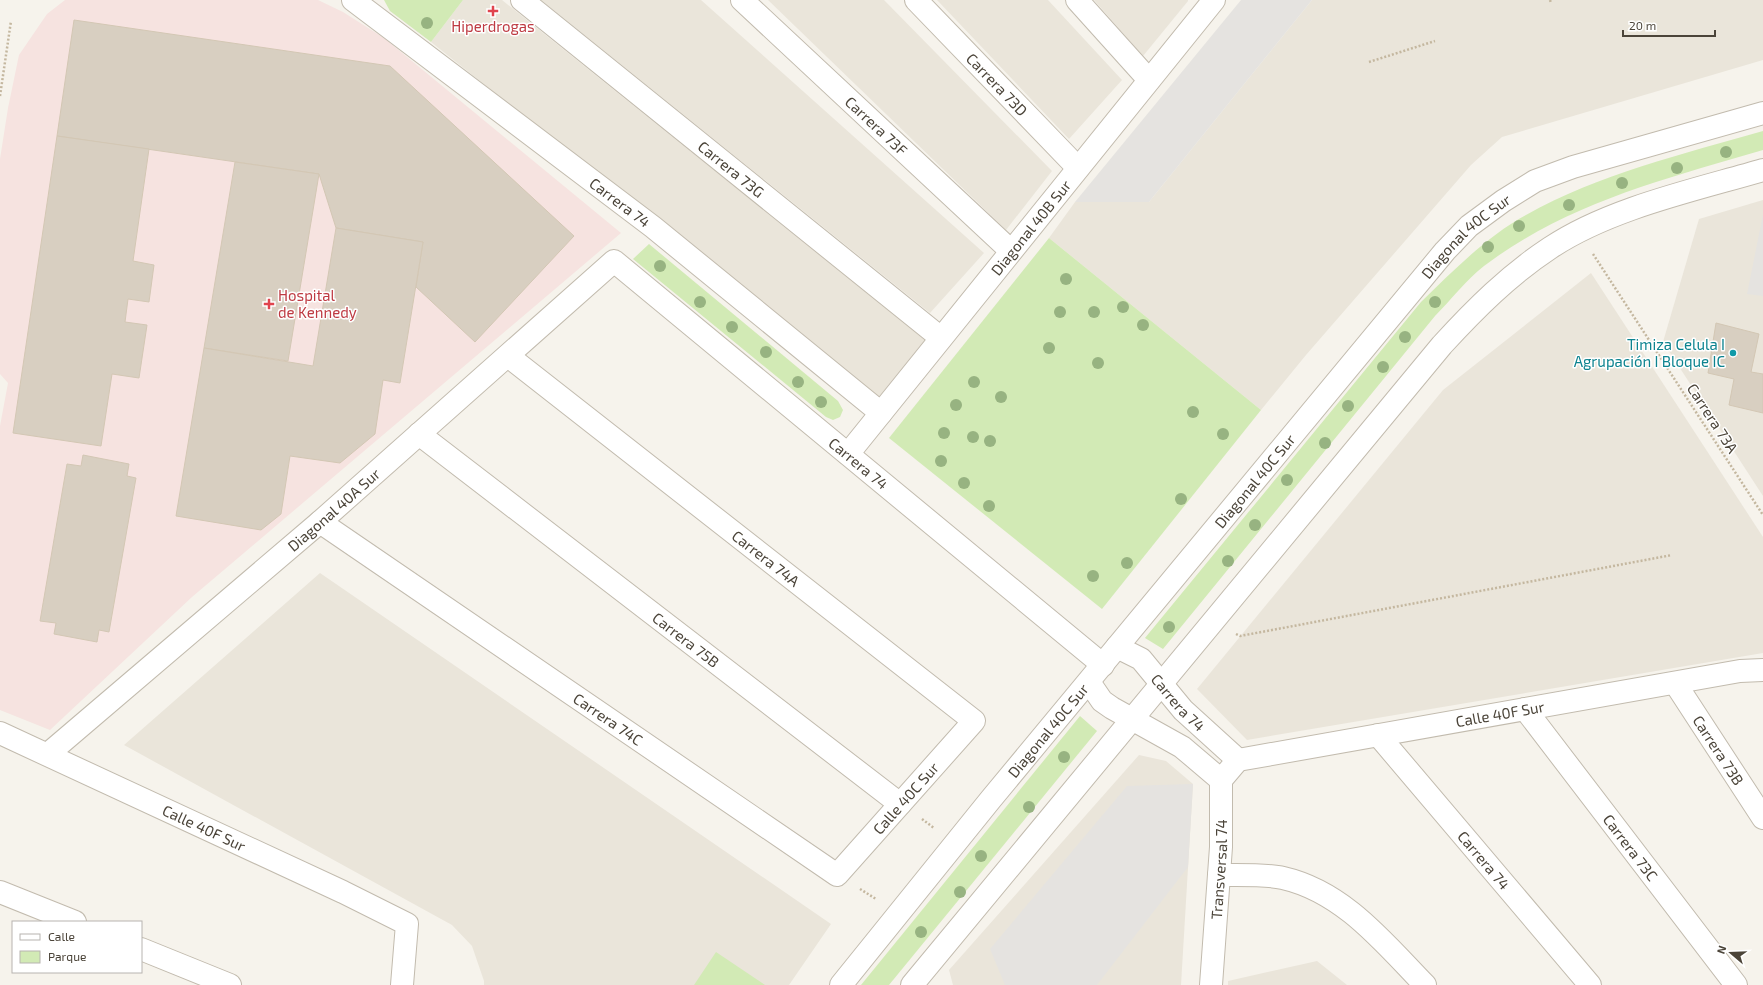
<svg xmlns="http://www.w3.org/2000/svg" width="1763" height="985" font-family="'Exo 2',sans-serif">
	<rect width="100%" height="100%" fill="#f6f3ec"/>
	<g fill="#eae5da">
		<polygon points="463,0 502,0 925,340 878,398 431,42"/>
		<polygon points="541,0 701,0 984,253 930,313"/>
		<polygon points="768,0 884,0 1052,171 1006,230"/>
		<polygon points="937,0 1048,0 1122,80 1069,139"/>
		<polygon points="1094,0 1188,0 1188,1 1143,56"/>
		<polygon points="1312,0 1763,0 1763,60 1502,137 1471,165 1306,355 1261,410 1049,238 1075,202 1149,202"/>
		<polygon points="1763,200 1763,496 1663,342 1699,219"/>
		<polygon points="1591,273 1763,537 1763,653 1247,740 1197,689 1443,390"/>
		<polygon points="320,573 831,924 789,985 484,985 484,981 472,946 452,925 124,745"/>
		<polygon points="1139,755 1166,761 1193,784 1181,985 953,985 949,970"/>
		<polygon points="1317,961 1347,985 1228,985 1228,981"/>
	</g>
	<polygon fill="#f6e3e0" points="65,0 318,0 343,12 384,38 621,233 192,597 50,730 0,710 0,426 8,383 0,374 0,159 8,108 19,55 47,14"/>
	<g fill="#d2eab5">
		<polygon points="384,0 463,0 431,42 390,11"/>
		<path d="M1763,131V150C1665,179 1567,203 1484,266C1466,280 1451,300 1435,316L1163,649L1145,638L1421,302C1454,270 1486,237 1526,215C1599,174 1683,154 1763,131Z"/>
		<polygon points="1049,238 1261,410 1102,609 889,438"/>
		<polygon points="649,244 838,401 843,410 840,417 833,420 826,417 633,259"/>
		<polygon points="1080,716 1097,731 889,985 861,985"/>
		<polygon points="716,952 765,985 694,985"/>
	</g>
	<g fill="#e5e3e0">
		<polygon points="1241,0 1312,0 1149,202 1075,202"/>
		<polygon points="1763,214 1763,296 1747,294"/>
		<polygon points="1193,784 1188,867 1097,985 1005,985 990,949 1127,786"/>
	</g>
	<g fill="#d8cfc1" stroke="#d3c7b4">
		<polygon points="74,20 390,66 574,236 475,342 416,287 423,242 336,228 319,174 57,136"/>
		<polygon points="57,136 149,149 133,261 154,265 149,302 128,299 125,322 147,325 139,378 112,374 101,446 13,433"/>
		<polygon points="235,162 319,174 288,361 204,348"/>
		<polygon points="336,228 423,242 400,383 383,380 375,434 340,463 290,456 281,514 261,530 176,516 204,348 313,366"/>
		<polygon points="1716,323 1759,334 1751,372 1763,374 1763,413 1729,405 1734,379 1708,373"/>
		<polygon points="83,455 129,464 127,476 136,478 109,632 99,630 97,642 54,634 56,623 40,621 67,464 81,466"/>
	</g>
	<g fill="none" stroke-linecap="round" stroke-linejoin="round">
		<defs>
			<g id="minor">
				<path id="s1" d="M353,0L653,227L881,413"/>
				<path id="s2" d="M522,0L941,338"/>
				<path id="s3" d="M742,0L1011,251"/>
				<path id="s4" d="M916,0L1078,168"/>
				<polyline points="1077,0 1149,80"/>
				<path id="s5" d="M419,434L900,804"/>
				<path id="s6" d="M848,454L1214,0"/>
				<path id="s7" d="M320,522L837,875L974,721L508,356"/>
				<path id="s8" d="M1117,647L1141,659L1183,710L1238,760"/>
				<polyline points="1089,682 1102,701 1112,708 1182,747 1221,780"/>
				<path id="s9" d="M1675,683L1763,818"/>
				<path id="s10" d="M1525,709L1736,985"/>
				<path id="s11" d="M0,733L343,892L407,924L402,985"/>
				<path id="s12" d="M1378,735L1590,985"/>
				<path id="s13" d="M48,754L320,522L614,261L1103,665"/>
				<path id="s14" d="M1238,760L1740,671L1763,670"/>
				<path d="M1219,875C1238,875 1266,874 1283,878C1344,892 1384,943 1425,985"/>
				<polyline points="0,892 75,922"/>
				<polyline points="141,949 230,985"/>
				<path id="s15" d="M1211,985L1221,847V780L1238,760"/>
			</g>
			<g id="tertiary">
				<path id="s16" d="M841,985L991,799L1445,251L1469,226L1503,201L1535,181L1573,167L1763,113"/>
				<path d="M912,985L1442,345C1475,309 1509,275 1550,248C1610,208 1695,190 1763,170"/>
			</g>
		</defs>
		<use href="#minor" stroke="#c2bbae" stroke-width="24"/>
		<use href="#tertiary" stroke="#c2bbae" stroke-width="24"/>
		<g stroke="#c4b79f" stroke-width="2.5" stroke-dasharray="2 2" stroke-linecap="butt">
			<polyline points="1550,0 1551,3"/>
			<polyline points="1369,62 1435,41"/>
			<polyline points="0,96 11,21"/>
			<polyline points="1593,254 1763,515"/>
			<polyline points="1236,634 1240,636 1672,555"/>
			<polyline points="922,819 934,828"/>
			<polyline points="860,889 876,899"/>
		</g>
		<use href="#minor" stroke="#fff" stroke-width="22"/>
		<use href="#tertiary" stroke="#fff" stroke-width="22"/>
	</g>
	<g fill="#97b381">
		<circle cx="427" cy="23" r="6"/>
		<circle cx="1726" cy="152" r="6"/>
		<circle cx="1677" cy="168" r="6"/>
		<circle cx="1622" cy="183" r="6"/>
		<circle cx="1569" cy="205" r="6"/>
		<circle cx="1519" cy="226" r="6"/>
		<circle cx="1488" cy="247" r="6"/>
		<circle cx="660" cy="266" r="6"/>
		<circle cx="1066" cy="279" r="6"/>
		<circle cx="700" cy="302" r="6"/>
		<circle cx="1435" cy="302" r="6"/>
		<circle cx="1123" cy="307" r="6"/>
		<circle cx="1060" cy="312" r="6"/>
		<circle cx="1094" cy="312" r="6"/>
		<circle cx="1143" cy="325" r="6"/>
		<circle cx="732" cy="327" r="6"/>
		<circle cx="1405" cy="337" r="6"/>
		<circle cx="1049" cy="348" r="6"/>
		<circle cx="766" cy="352" r="6"/>
		<circle cx="1098" cy="363" r="6"/>
		<circle cx="1383" cy="367" r="6"/>
		<circle cx="798" cy="382" r="6"/>
		<circle cx="974" cy="382" r="6"/>
		<circle cx="1001" cy="397" r="6"/>
		<circle cx="821" cy="402" r="6"/>
		<circle cx="956" cy="405" r="6"/>
		<circle cx="1348" cy="406" r="6"/>
		<circle cx="1193" cy="412" r="6"/>
		<circle cx="944" cy="433" r="6"/>
		<circle cx="1223" cy="434" r="6"/>
		<circle cx="973" cy="437" r="6"/>
		<circle cx="990" cy="441" r="6"/>
		<circle cx="1325" cy="443" r="6"/>
		<circle cx="941" cy="461" r="6"/>
		<circle cx="1287" cy="480" r="6"/>
		<circle cx="964" cy="483" r="6"/>
		<circle cx="1181" cy="499" r="6"/>
		<circle cx="989" cy="506" r="6"/>
		<circle cx="1255" cy="525" r="6"/>
		<circle cx="1228" cy="561" r="6"/>
		<circle cx="1127" cy="563" r="6"/>
		<circle cx="1093" cy="576" r="6"/>
		<circle cx="1169" cy="627" r="6"/>
		<circle cx="1064" cy="757" r="6"/>
		<circle cx="1029" cy="807" r="6"/>
		<circle cx="981" cy="856" r="6"/>
		<circle cx="960" cy="892" r="6"/>
		<circle cx="921" cy="932" r="6"/>
	</g>
	<g fill="#e0444e" stroke="#fff" stroke-width="1.5">
		<path d="M491 5h4v4h4v4h-4v4h-4v-4h-4v-4h4z"/>
		<path d="M267 298h4v4h4v4h-4v4h-4v-4h-4v-4h4z"/>
	</g>
	<circle fill="#0f9aa8" stroke="#fff" stroke-width="1.5" cx="1733" cy="353" r="4"/>
	<g text-anchor="middle" dominant-baseline="central" stroke-width="3" stroke-linejoin="round" paint-order="stroke">
		<g font-size="15" fill="#be3a42" stroke="#fff">
			<text x="493" y="26">Hiperdrogas</text>
			<text x="278" y="295" text-anchor="start">Hospital<tspan x="278" dy="17">de Kennedy</tspan></text>
		</g>
		<g font-size="15" fill="#4b4439" stroke="#fff">
			<text stroke="none"><textPath href="#s4" startOffset="117">Carrera 73D</textPath></text>
			<text stroke="none"><textPath href="#s3" startOffset="184">Carrera 73F</textPath></text>
			<text stroke="none"><textPath href="#s2" startOffset="269">Carrera 73G</textPath></text>
			<text stroke="none"><textPath href="#s1" startOffset="335">Carrera 74</textPath></text>
			<text stroke="none"><textPath href="#s6" startOffset="291">Diagonal 40B Sur</textPath></text>
			<text stroke="none"><textPath href="#s16" startOffset="976">Diagonal 40C Sur</textPath></text>
			<text transform="translate(1713 418) rotate(57)">Carrera 73A</text>
			<text stroke="none"><textPath href="#s13" startOffset="1068">Carrera 74</textPath></text>
			<text stroke="none"><textPath href="#s16" startOffset="652">Diagonal 40C Sur</textPath></text>
			<text stroke="none"><textPath href="#s13" startOffset="376">Diagonal 40A Sur</textPath></text>
			<text transform="translate(766 558) rotate(38)">Carrera 74A</text>
			<text stroke="none"><textPath href="#s5" startOffset="337">Carrera 75B</textPath></text>
			<text stroke="none"><textPath href="#s8" startOffset="84">Carrera 74</textPath></text>
			<text stroke="none"><textPath href="#s14" startOffset="266">Calle 40F Sur</textPath></text>
			<text stroke="none"><textPath href="#s7" startOffset="349">Carrera 74C</textPath></text>
			<text stroke="none"><textPath href="#s16" startOffset="328">Diagonal 40C Sur</textPath></text>
			<text stroke="none"><textPath href="#s9" startOffset="80">Carrera 73B</textPath></text>
			<text stroke="none"><textPath href="#s7" startOffset="729">Calle 40C Sur</textPath></text>
			<text stroke="none"><textPath href="#s11" startOffset="225">Calle 40F Sur</textPath></text>
			<text stroke="none"><textPath href="#s10" startOffset="174">Carrera 73C</textPath></text>
			<text stroke="none"><textPath href="#s12" startOffset="164">Carrera 74</textPath></text>
			<text stroke="none"><textPath href="#s15" startOffset="116">Transversal 74</textPath></text>
		</g>
		<g font-size="15" fill="#0d838f" stroke="#fff" text-anchor="end">
			<text x="1725" y="344">Timiza Celula I<tspan x="1725" dy="17">Agrupación I Bloque IC</tspan></text>
		</g>
	</g>
	<rect x="12" y="921" width="130" height="52" fill="#ffffff" stroke="#b7b4b0"/>
	<rect x="20" y="934" width="20" height="6" fill="#ffffff" stroke="#b7b4b0"/>
	<text x="48" y="941" font-size="12" fill="#4b4439">Calle</text>
	<rect x="20" y="951" width="20" height="12" fill="#d2eab5" stroke="#b7b4b0"/>
	<text x="48" y="961" font-size="12" fill="#4b4439">Parque</text>
	<g transform="translate(1731 953) rotate(289)" stroke="#ffffff" stroke-width="3" paint-order="stroke">
	<path d="M0-3L7 15L0 10L-7 15Z" fill="#4b4439"/>
	<text y="-6" font-size="11" font-weight="bold" text-anchor="middle" fill="#4b4439">N</text>
	</g>
	<path d="M1623 30v6h92v-6" fill="none" stroke="#4b4439" stroke-width="2"/>
	<text x="1629" y="30" font-size="12" fill="#4b4439" stroke="#ffffff" stroke-width="3" paint-order="stroke">20 m</text>
</svg>
